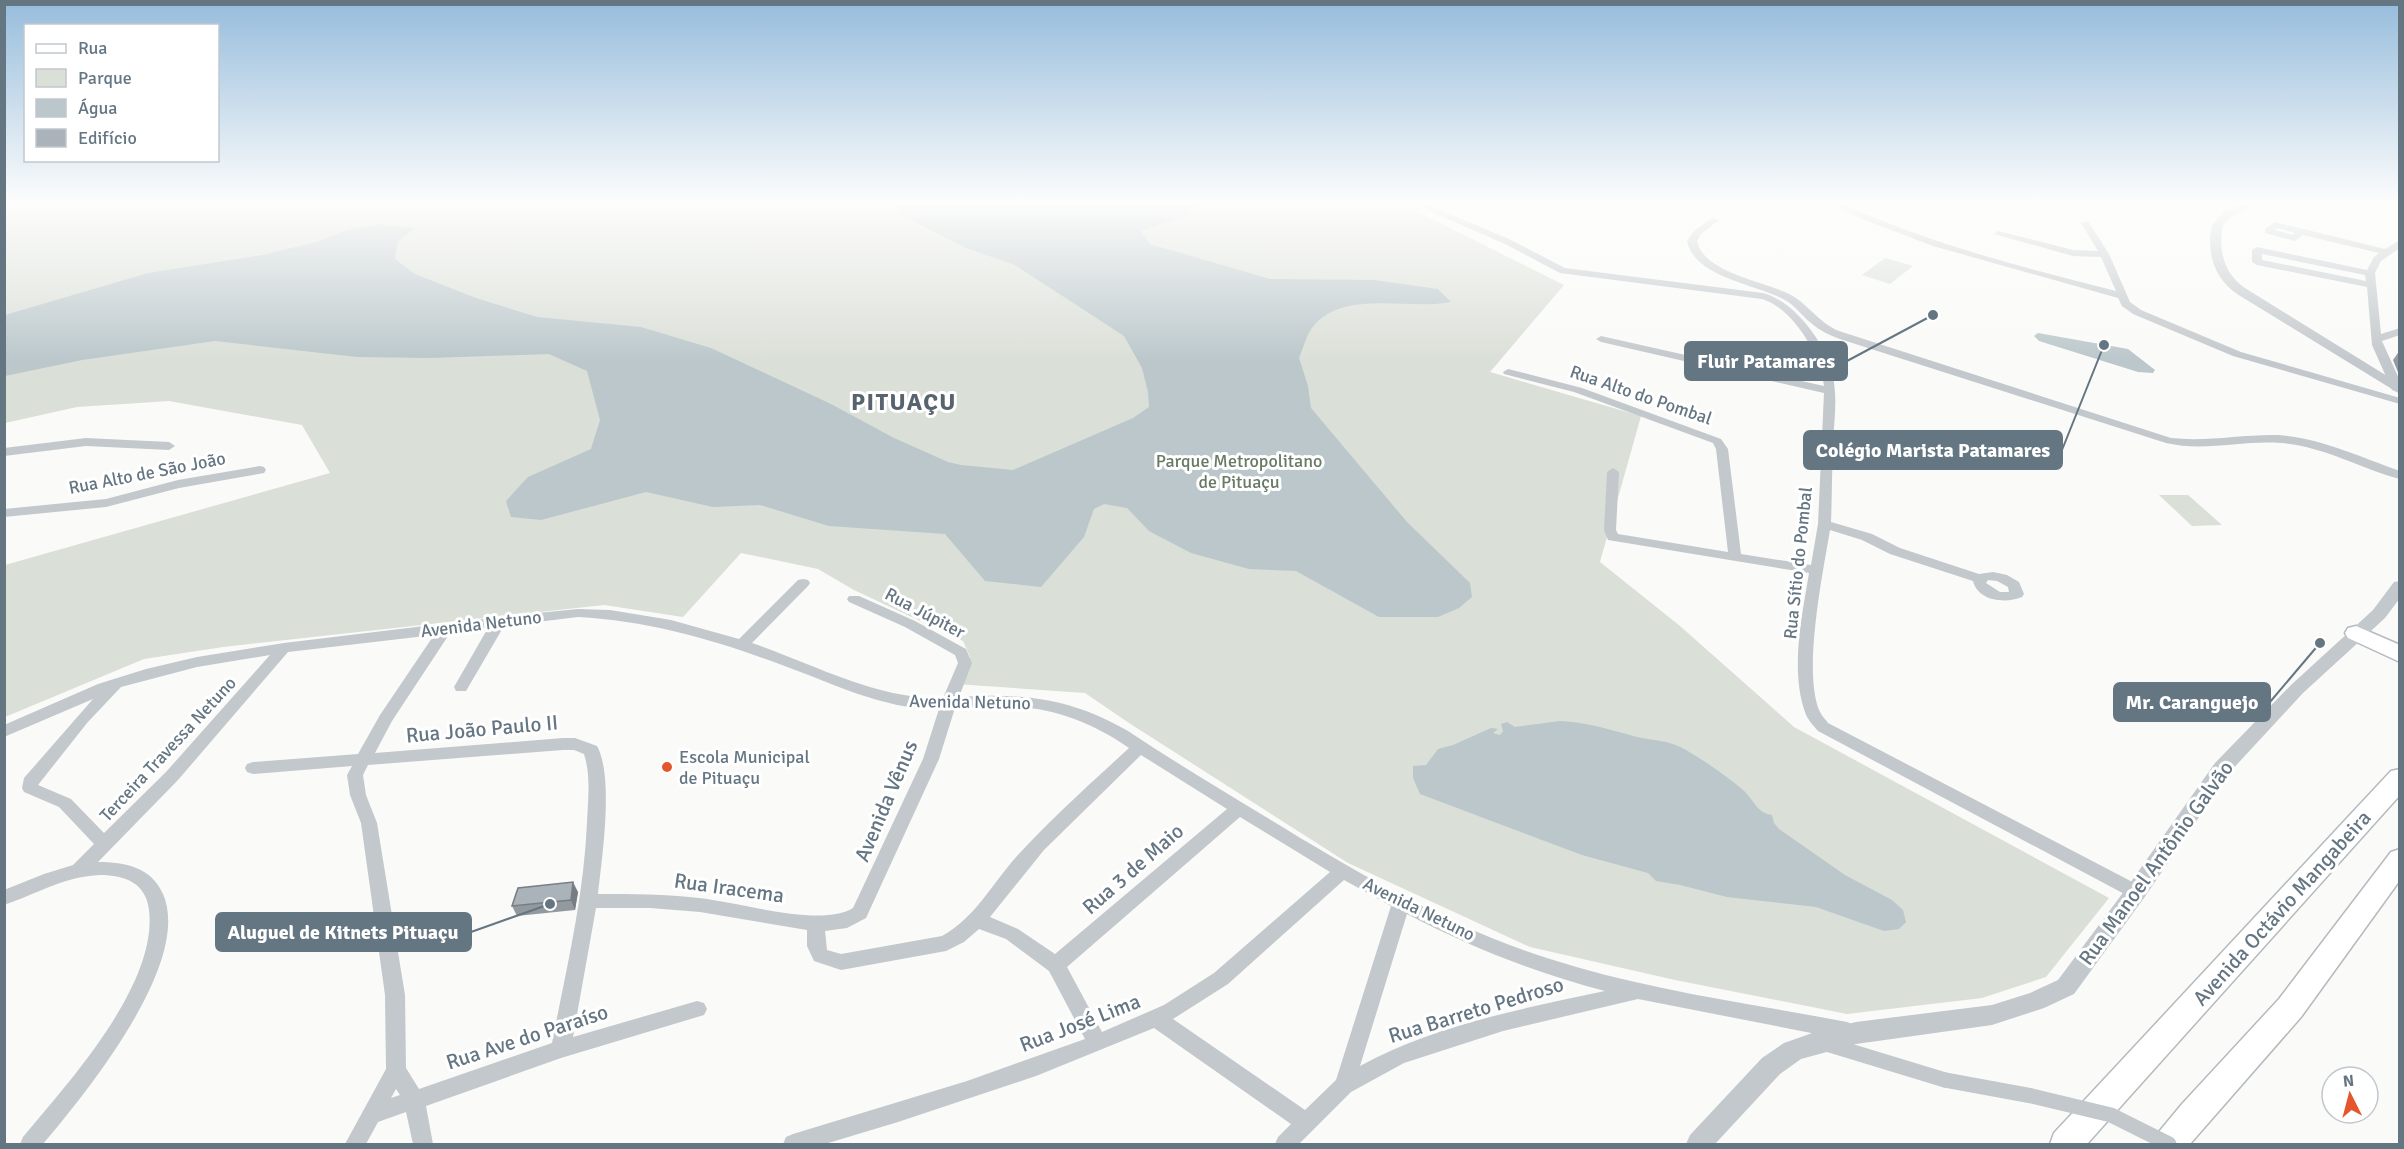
<svg xmlns="http://www.w3.org/2000/svg" width="2404" height="1149" font-family="Signika,sans-serif">
	<rect width="100%" height="100%" fill="#fafaf8"/>
	<g fill="#dadfd7">
		<polygon points="5,201 1403,201 1408,207 1564,285 1490,372 1641,416 1600,562 1680,626 1794,727 2109,898 2046,977 1982,998 1847,1014 1675,980 1530,947 1348,863 1129,723 1085,693 956,684 970,657 963,641 854,590 818,569 741,553 683,617 604,605 223,647 144,659 5,717 5,565 330,473 302,425 169,401 77,407 5,423"/>
		<polygon points="1885,258 1913,266 1890,284 1862,275"/>
		<polygon points="2159,495 2188,495 2222,525 2192,526"/>
	</g>
	<g fill="#bbc7cb">
		<path d="M887,201H1207L1185,217L1141,231L1150,244L1270,279L1374,280L1438,289L1451,302C1410,311 1342,288 1312,328C1306,336 1303,349 1299,358L1308,386L1311,408L1407,522L1470,583L1472,597L1459,608L1438,617H1379L1296,571L1249,569L1191,553L1149,531L1127,508L1104,504L1094,509L1084,537L1041,587L985,581L945,534L829,526L760,505L713,507L646,492L541,520L511,517L506,501L528,477L591,449L600,420L587,371L549,354L430,358L357,357L215,341L82,360L5,376V315L148,273L262,255L316,242L346,230L377,224L416,228L398,241L395,259L415,274L476,298L537,317L641,327L711,348L831,404L894,438L948,462L961,465L1013,470L1133,418L1149,407L1148,392L1142,368L1124,336L1015,265L966,248L903,216Z"/>
		<polygon points="2038,333 2128,349 2155,370 2153,373 2138,372 2039,341 2034,336"/>
		<path d="M1560,721C1587,722 1611,730 1637,737C1655,741 1669,740 1686,750C1705,761 1725,775 1742,789C1754,799 1756,813 1772,815L1774,823L1779,829L1845,875L1892,900L1903,910L1906,922L1899,929L1884,931L1816,907L1727,897L1680,885L1656,881L1648,873L1582,855L1420,794L1413,778V766L1426,765L1438,749L1453,745L1491,728L1498,729L1493,733L1500,735L1503,731L1501,724L1507,722L1515,727Z"/>
	</g>
	<g fill="none" stroke-linecap="round" stroke-linejoin="round">
		<defs>
			<g id="primary">
				<polygon points="2356,626 2400,645 2400,662 2348,638 2345,633 2348,628"/>
				<polygon points="2400,769 2400,795 2087,1144 2050,1144 2054,1133 2349,816 2391,771"/>
				<polygon points="2400,849 2400,880 2301,1017 2190,1144 2154,1144 2158,1133 2182,1104 2279,999 2391,852"/>
			</g>
		</defs>
		<use href="#primary" stroke="#b5babe" stroke-width="3"/>
		<polyline stroke="#c3c8cc" stroke-width="15" points="1830,1045 1945,1080"/>
		<g fill="#c3c8cc" fill-rule="evenodd">
			<path d="M1407,201H1419L1511,240L1565,268L1763,293C1797,302 1830,349 1834,383C1837,403 1834,423 1833,443C1832,469 1832,496 1831,522L1872,534L1900,548L1979,574L1993,572L2007,575L2019,582L2024,594L2022,597C2005,604 1978,601 1973,581L1890,554L1862,540L1830,530C1823,572 1802,674 1820,712C1822,716 1826,720 1828,723L2142,887L2145,892L2142,897L2136,899L2130,897L1818,731C1813,725 1807,719 1805,712C1790,669 1802,616 1809,573L1608,540L1604,530L1607,472L1613,468L1619,472L1616,530L1618,534L1728,552L1716,449L1713,443L1574,392L1504,374L1503,372L1508,369L1582,388L1721,439L1728,449L1741,554L1811,565L1818,524L1824,393L1601,342L1596,339L1601,336L1824,386C1821,356 1793,308 1762,299L1560,273L1505,244ZM1988,580L1997,581L2008,587L2009,592H2000L1986,583Z"/>
			<path d="M1826,201H1837C1926,243 2021,267 2116,291L2101,257L2073,256L1994,234L1998,231L2073,250L2098,251L2081,223L2088,221L2109,254L2130,302L2141,310L2241,352L2400,398V404L2233,356L2133,314L2122,306L2118,298L1933,246L1862,219Z"/>
			<path d="M1712,218L1719,220L1701,234L1697,241C1703,273 1765,281 1791,295C1809,305 1819,323 1839,331L2171,438C2207,442 2243,434 2279,435C2320,438 2361,457 2400,471V479C2359,468 2323,446 2281,443C2243,440 2204,452 2166,443L1843,340C1831,336 1820,331 1811,323C1801,315 1794,304 1783,299C1755,284 1694,277 1687,241L1695,230Z"/>
			<path d="M2275,222L2385,249L2400,240V248L2381,261L2375,273L2381,334L2400,328V335L2382,341L2400,381V393L2392,390L2372,345L2367,287L2257,265L2252,262V250L2257,247L2367,270L2374,257L2379,253L2303,235L2295,241L2265,233V229ZM2277,228L2295,233L2293,235L2275,230ZM2262,254L2365,275L2366,281L2262,260Z"/>
			<polygon points="86,438 169,442 175,446 169,450 86,446 4,456 4,448"/>
			<polygon points="260,466 264,467 266,470 264,473 179,488 106,507 4,517 4,509 106,499 178,480"/>
			<path d="M803,579L808,580L810,583L808,586L752,643C813,664 878,700 943,698L958,663L955,655L905,627L849,602L847,599L849,596H859L915,621L966,649L972,663L959,697C1023,693 1071,698 1128,731C1173,761 1220,789 1266,817C1356,872 1449,927 1550,959C1646,990 1748,1003 1847,1022L1854,1025L1857,1031L1854,1037L1847,1040L1638,999L1503,1031L1404,1063L1351,1092L1299,1144H1275L1278,1137L1291,1124L1154,1028L1036,1076L898,1122L825,1144H783L786,1137L793,1134L967,1081L1085,1039L1049,971L1006,939L979,929L964,942L946,951L841,970L814,961L807,946V930L700,912L650,908H596L573,1037L697,1001L704,1003L707,1009L704,1015L561,1058L426,1106L433,1144H413L406,1112L378,1122L366,1144H345L386,1069L385,995L361,823L350,795L347,775L352,766L253,774L247,772L245,768L247,764L253,762L358,754L380,715L434,635L288,652L178,780L98,862C125,862 151,867 163,894C193,963 85,1094 43,1144H20L23,1137C68,1083 158,985 149,910C146,883 125,875 100,875C65,876 37,894 4,905V890L44,874L73,865L94,844L59,807L24,792L22,788L24,778L93,699L4,737V725L98,684L146,669L197,657L284,643L499,617L578,609L610,610L671,620L739,639L798,580ZM578,617C650,621 715,640 782,665C832,683 884,710 939,709L923,759L853,908C821,928 739,902 699,898C666,894 632,894 598,894C602,858 614,776 597,746L575,738H563L375,753L392,721L450,633L488,628L454,687L456,691H466L504,626ZM270,655L166,772L104,833L71,799L38,785L87,723L121,687L197,667ZM1009,706C1054,708 1092,722 1129,748C1091,783 1052,818 1017,856C992,884 975,918 942,936L841,954L827,950L825,931L847,928L866,918L939,759L955,708ZM563,750H574L584,754C591,776 588,799 587,822C584,897 566,970 552,1043L419,1089L406,1068L405,995L377,823L366,795L363,775L368,765ZM1141,755L1227,809L1055,954L1018,929L990,917L1044,850ZM1240,817L1330,872L1214,973L1164,1005L1102,1032L1067,967ZM1344,880L1391,906L1336,1080L1305,1110L1173,1019L1228,984ZM1407,914C1470,947 1536,973 1605,991C1521,1009 1435,1025 1360,1066ZM396,1089L400,1095L391,1098Z"/>
		</g>
		<g fill="#c3c8cc" fill-rule="evenodd">
			<path d="M2248,201H2263L2231,217L2223,225C2218,250 2224,274 2245,288L2400,384V394L2237,294C2214,278 2206,252 2212,225L2224,212Z"/>
			<polygon points="2400,581 2400,598 2385,618 2303,693 2229,773 2144,898 2074,994 2044,1008 1992,1025 1856,1044 1801,1059 1780,1074 1715,1144 1686,1144 1690,1135 1762,1058 1784,1043 1818,1031 1856,1022 1992,1005 2030,993 2058,980 2128,886 2215,763 2291,685 2373,610 2394,582"/>
		</g>
		<use href="#primary" fill="#fff" fill-rule="evenodd"/>
		<polyline stroke="#c3c8cc" stroke-width="15" points="1945,1080 2032,1096 2111,1115 2169,1144"/>
	</g>
	<g fill="#929a9f">
		<polygon points="2400,350 2400,377 2393,360"/>
		<polygon points="578,892 575,910 517,916 512,906"/>
	</g>
	<polygon fill="#777d82" points="573,882 578,892 575,910 571,900"/>
	<polygon fill="#aab3b9" stroke="#777d82" stroke-width="1.5" points="573,882 571,900 512,906 518,888"/>
	<linearGradient id="sky" x2="0" y2="1"><stop stop-color="#96bcdc"/><stop offset="0.56" stop-color="#fdfdfc"/><stop offset="1" stop-color="#fdfdfc" stop-opacity="0"/></linearGradient>
	<rect width="2404" height="362" fill="url(#sky)"/>
	<circle fill="#e4572e" stroke="#fff" stroke-width="2" cx="667" cy="767" r="6"/>
	<g text-anchor="middle" dominant-baseline="central" stroke-width="6" stroke-linejoin="round" paint-order="stroke">
		<g font-size="18" fill="#657683" stroke="#fff">
			<text transform="translate(1641 395) rotate(19)">Rua Alto do Pombal</text>
			<text transform="translate(147 473) rotate(-11)">Rua Alto de São João</text>
			<text transform="translate(1798 563) rotate(-84)">Rua Sítio do Pombal</text>
			<text transform="translate(925 613) rotate(28)">Rua Júpiter</text>
			<text transform="translate(481 624) rotate(-7)">Avenida Netuno</text>
			<text transform="translate(970 702) rotate(1)">Avenida Netuno</text>
			<text transform="translate(168 749) rotate(-47)">Terceira Travessa Netuno</text>
			<text transform="translate(1419 909) rotate(26)">Avenida Netuno</text>
		</g>
		<g font-size="18" fill="#687a64" stroke="#fff">
			<text x="1239" y="461">Parque Metropolitano<tspan x="1239" dy="21">de Pituaçu</tspan></text>
		</g>
		<g font-size="18" fill="#657683" stroke="#fff" text-anchor="start">
			<text x="679" y="757">Escola Municipal<tspan x="679" dy="21">de Pituaçu</tspan></text>
		</g>
		<g font-size="21" fill="#657683" stroke="#fff">
			<text transform="translate(482 729) rotate(-5)">Rua João Paulo II</text>
			<text transform="translate(886 801) rotate(-67)">Avenida Vênus</text>
			<text transform="translate(2156 863) rotate(-54)">Rua Manoel Antônio Galvão</text>
			<text transform="translate(1133 869) rotate(-41)">Rua 3 de Maio</text>
			<text transform="translate(729 888) rotate(8)">Rua Iracema</text>
			<text transform="translate(2282 908) rotate(-48)">Avenida Octávio Mangabeira</text>
			<text transform="translate(1476 1010) rotate(-17)">Rua Barreto Pedroso</text>
			<text transform="translate(1080 1023) rotate(-21)">Rua José Lima</text>
			<text transform="translate(527 1037) rotate(-18)">Rua Ave do Paraíso</text>
		</g>
		<g font-size="24" font-weight="bold" letter-spacing="1.5" fill="#57646e" stroke="#fff">
			<text x="904" y="402">PITUAÇU</text>
		</g>
	</g>
	<path fill="none" stroke="#657683" stroke-width="2" d="M1933 315L1847 361M2104 345L2062 450M2320 643L2270 702M550 904L471 932"/>
	<g fill="#657683" stroke="#fff" stroke-width="2">
		<circle cx="1933" cy="315" r="6"/>
		<circle cx="2104" cy="345" r="6"/>
		<circle cx="2320" cy="643" r="6"/>
		<circle cx="550" cy="904" r="6"/>
	</g>
	<g fill="#657683" stroke="#657683" stroke-width="2">
		<rect x="1685" y="342" width="162" height="38" rx="6"/>
		<rect x="1804" y="431" width="258" height="38" rx="6"/>
		<rect x="2114" y="683" width="156" height="38" rx="6"/>
		<rect x="216" y="913" width="255" height="38" rx="6"/>
	</g>
	<g font-size="20" text-anchor="middle" font-weight="bold" fill="#fff">
		<text x="1766" y="368">Fluir Patamares</text>
		<text x="1933" y="457">Colégio Marista Patamares</text>
		<text x="2192" y="709">Mr. Caranguejo</text>
		<text x="343" y="939">Aluguel de Kitnets Pituaçu</text>
	</g>
	<rect width="2404" height="1149" fill="none" stroke="#657683" stroke-width="12"/>
	<rect x="24" y="24" width="195" height="138" fill="#ffffff" stroke="#c1c8cd" stroke-width="1.5"/>
	<rect x="36" y="44" width="30" height="9" fill="#ffffff" stroke="#c1c8cd" stroke-width="1.5"/>
	<text x="78" y="54" font-size="18" fill="#657683">Rua</text>
	<rect x="36" y="69" width="30" height="18" fill="#dadfd7" stroke="#c1c8cd" stroke-width="1.5"/>
	<text x="78" y="84" font-size="18" fill="#657683">Parque</text>
	<rect x="36" y="99" width="30" height="18" fill="#bbc7cb" stroke="#c1c8cd" stroke-width="1.5"/>
	<text x="78" y="114" font-size="18" fill="#657683">Água</text>
	<rect x="36" y="129" width="30" height="18" fill="#aab3b9" stroke="#c1c8cd" stroke-width="1.5"/>
	<text x="78" y="144" font-size="18" fill="#657683">Edifício</text>
	<g transform="translate(2350 1095) rotate(354)"><circle r="28" fill="#ffffff" stroke="#c1c8cd" stroke-width="1.5"/>
	<path d="M0-4.5L10 22L0 15L-10 22Z" fill="#e4572e"/>
	<text y="-9" font-size="16" font-weight="bold" text-anchor="middle" fill="#657683">N</text>
	</g>
</svg>
